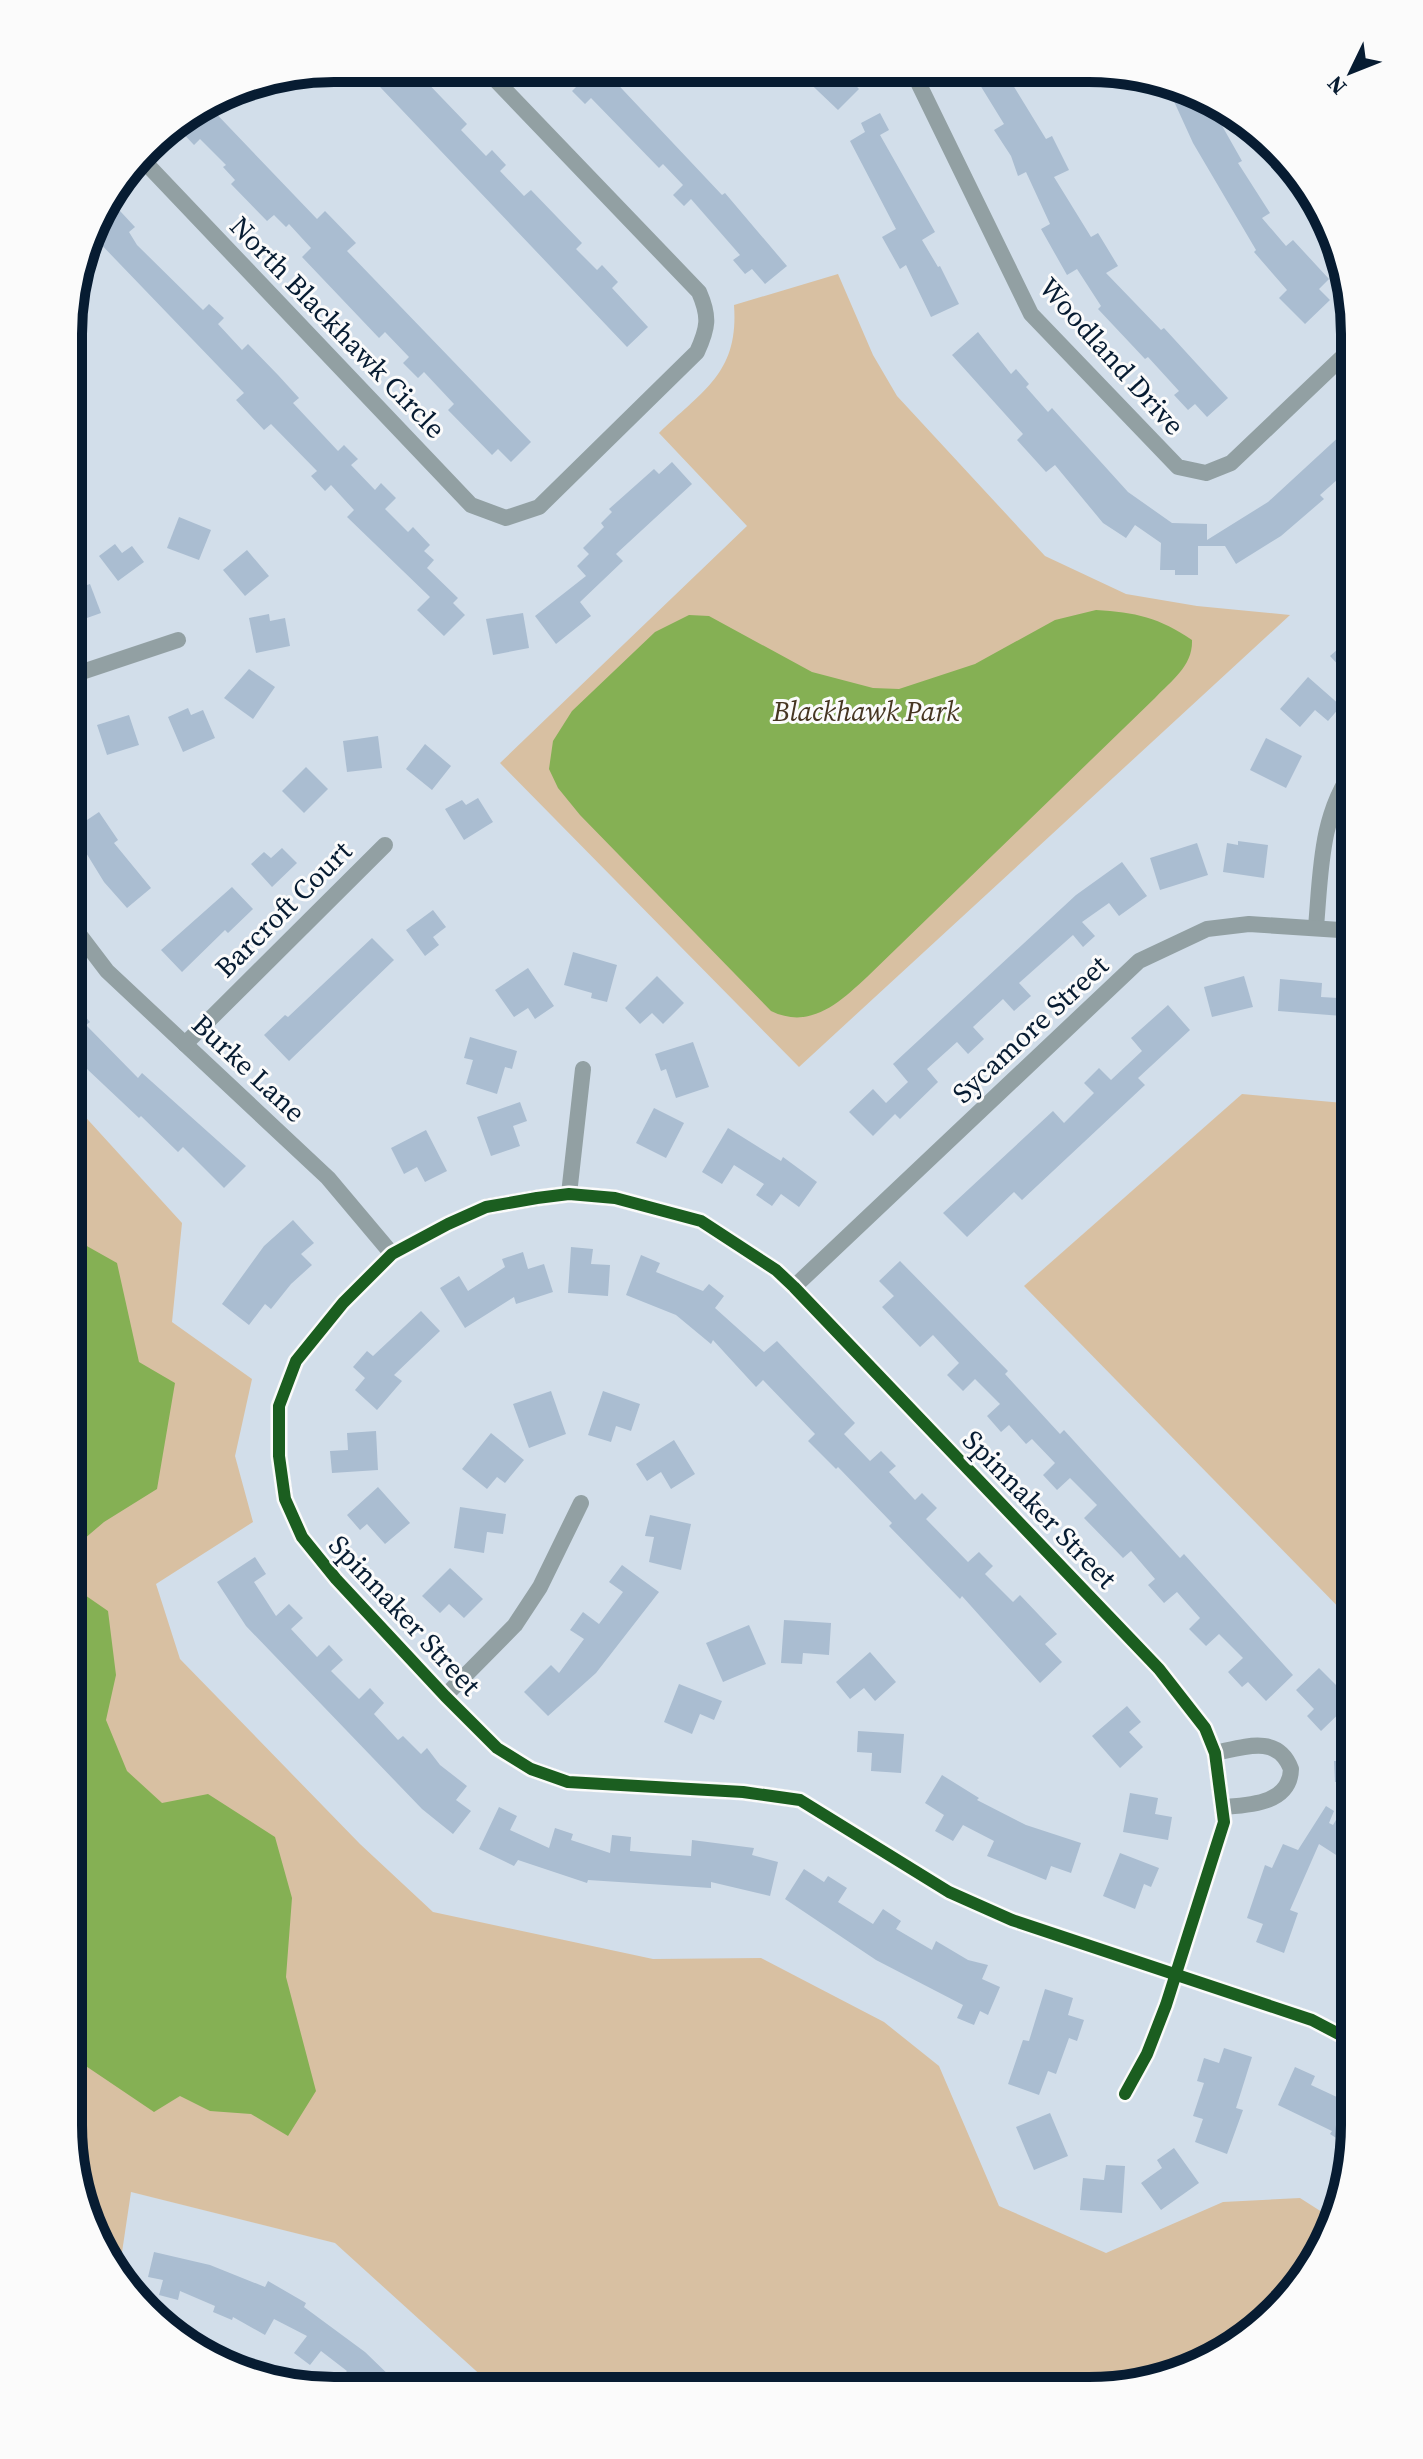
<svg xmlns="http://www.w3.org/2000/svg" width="1423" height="2459" font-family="'Source Serif 4',serif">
	<rect width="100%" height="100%" fill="#d2deea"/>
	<g fill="#d8c0a2">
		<path d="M838,274L873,355L897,396L1045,556L1126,594L1197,606L1290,615L799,1067L500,763L747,526L659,433C703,390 739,373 734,305Z"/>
		<polygon points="1242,1094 1355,1104 1355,1624 1024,1286"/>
		<path d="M69,1099L182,1223L172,1322L252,1379L235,1456L253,1522L156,1584L180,1659L360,1844L433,1912L653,1959L761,1958L884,2022L939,2066L999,2206L1106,2253L1223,2202L1300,2198L1336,2221C1319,2285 1236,2356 1175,2377C1149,2386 1117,2386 1089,2391L496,2389L335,2243L131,2192L118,2279L82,2211L68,2125Z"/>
	</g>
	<g fill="#85b054">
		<path d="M1096,610C1135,612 1160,618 1192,640C1193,666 1172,680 1155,698L867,977C839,1003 810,1030 771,1011L580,815L558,788L549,769L553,741L572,711L655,632L689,615L709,616L812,672L873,688L899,689L975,664L1055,620Z"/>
		<polygon points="69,1236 117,1263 139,1362 175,1383 157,1489 104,1522 77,1545 69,1581"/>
		<polygon points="69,1584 108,1611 116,1675 106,1720 127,1771 162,1803 208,1794 275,1837 292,1898 286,1977 316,2091 288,2136 251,2114 210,2111 180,2096 154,2112 68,2054"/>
	</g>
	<g fill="#aabdd1">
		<polygon points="362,68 401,68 411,78 417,72 467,124 461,130 486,156 492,150 506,165 500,171 524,196 531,190 582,243 576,249 597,270 602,265 618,282 612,288 648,327 627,347"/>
		<polygon points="797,71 842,71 859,89 838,110"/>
		<polygon points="972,72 1005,72 1046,139 1052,136 1069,170 1054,177 1091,237 1098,233 1118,266 1106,273 1161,330 1164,328 1228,398 1207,417 1195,404 1188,410 1174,395 1179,391 1148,357 1145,359 1098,309 1101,306 1077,269 1067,275 1041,229 1050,224 1026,172 1018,176 1011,156 994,130 1004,124"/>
		<polygon points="607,73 722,195 725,193 787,266 765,284 752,269 745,274 733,260 740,255 691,199 684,206 673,195 683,185 663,164 659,168 591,98 585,104 572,91 587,76 595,84"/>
		<polygon points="1167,86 1212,108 1242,161 1238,163 1270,213 1262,218 1286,246 1293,240 1329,279 1319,289 1330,300 1305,324 1279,298 1287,290 1254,252 1256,250 1193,143"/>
		<polygon points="207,104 317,219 325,211 356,243 347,251 531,442 511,462 498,449 492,455 448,410 454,404 424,372 418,378 403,363 409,357 385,332 379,338 302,257 311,248 289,224 286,227 274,215 267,221 231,184 235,180 223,167 226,165 200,139 194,145 179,129"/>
		<polygon points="880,113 889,130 880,135 935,232 922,240 938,267 940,266 959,304 931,317 906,265 900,269 882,237 896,229 850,141 865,132 861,123"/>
		<polygon points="120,211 135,227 129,232 137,245 203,310 209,304 224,318 218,324 242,350 248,344 278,375 299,398 293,403 338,451 344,445 358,459 351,465 375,490 381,483 396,498 385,509 408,532 413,527 430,545 424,551 434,560 427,568 458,598 453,603 465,615 444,636 417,610 430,597 347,517 354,510 331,485 325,491 311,476 317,471 271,424 264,430 236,400 244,393 93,236"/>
		<polygon points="978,332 1011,374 1016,369 1029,384 1026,387 1048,412 1052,408 1128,492 1172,523 1207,524 1207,540 1268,502 1343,433 1355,447 1355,464 1320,495 1324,499 1281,536 1236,564 1225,546 1198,546 1198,575 1175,575 1175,570 1160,570 1161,543 1135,525 1126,538 1103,523 1055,465 1046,472 1017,440 1023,434 952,355"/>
		<polygon points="672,462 692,484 616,554 623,561 580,602 591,616 556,644 535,616 586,576 577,566 589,554 583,548 604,527 601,523 612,512 609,509 654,469 659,474"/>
		<polygon points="179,517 211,530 199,560 167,548"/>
		<polygon points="115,544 122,553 132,546 144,562 118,581 99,556"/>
		<polygon points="247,550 269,576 245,596 223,570"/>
		<polygon points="90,584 101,613 70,624 70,591"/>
		<polygon points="523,613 529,648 493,655 486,619"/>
		<polygon points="269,614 270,621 285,618 290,646 256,653 249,618"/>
		<polygon points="1355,634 1355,683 1330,656"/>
		<polygon points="249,669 275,687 253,719 224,698"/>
		<polygon points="1308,677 1341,706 1328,721 1315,710 1300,727 1280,709"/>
		<polygon points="188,708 191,715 203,710 215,738 183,752 168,717"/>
		<polygon points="129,715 139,745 107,755 97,725"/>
		<polygon points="378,736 382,768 347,772 343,741"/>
		<polygon points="1266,738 1302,756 1286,788 1250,770"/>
		<polygon points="425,744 451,766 432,790 406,769"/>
		<polygon points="306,767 328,789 304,813 282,791"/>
		<polygon points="478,798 493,822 464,840 445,809 462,800 466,805"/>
		<polygon points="99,812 118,840 114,843 151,888 127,908 104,882 72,830"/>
		<polygon points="1238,841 1268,845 1264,878 1223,872 1227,843 1238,845"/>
		<polygon points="1197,843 1208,875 1160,890 1150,858"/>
		<polygon points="282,848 297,863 272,887 251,864 264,852 271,858"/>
		<polygon points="1122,862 1147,896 1119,916 1109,903 1082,922 1095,936 1083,947 1073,935 1019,983 1031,996 1014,1011 1003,999 973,1027 984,1039 968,1054 957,1042 927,1069 938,1082 900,1119 895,1114 873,1136 849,1112 873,1089 886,1103 908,1082 893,1064 1076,895"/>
		<polygon points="232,887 253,909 228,933 225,930 182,972 161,950"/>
		<polygon points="433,910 446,927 433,937 439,945 425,956 406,930"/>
		<polygon points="372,938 394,960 289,1061 264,1035 285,1015 288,1017"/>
		<polygon points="573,952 617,965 607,1002 591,998 592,993 564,985"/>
		<polygon points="528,968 554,1006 535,1019 528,1008 514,1017 495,990"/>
		<polygon points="657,976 684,1003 663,1024 652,1013 640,1024 625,1008"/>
		<polygon points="1244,976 1253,1007 1212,1017 1204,987"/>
		<polygon points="1280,979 1322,983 1321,997 1355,999 1355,1017 1278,1011"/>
		<polygon points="69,999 90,1022 86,1025 138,1078 142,1073 246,1166 224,1188 183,1147 178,1152 141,1116 139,1118 69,1052"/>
		<polygon points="1168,1005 1190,1030 1138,1078 1145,1085 1022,1200 1014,1192 967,1237 943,1213 1053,1111 1064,1123 1094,1093 1084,1083 1099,1068 1111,1080 1142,1051 1131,1038"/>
		<polygon points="470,1037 517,1051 512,1069 505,1067 497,1094 466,1084 473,1060 464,1058"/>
		<polygon points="693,1042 709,1087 676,1098 666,1069 661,1071 655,1054"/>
		<polygon points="520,1102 527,1121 513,1126 520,1146 491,1156 477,1117"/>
		<polygon points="654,1108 684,1123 666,1158 636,1143"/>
		<polygon points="728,1128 781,1161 783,1157 817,1182 799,1207 781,1194 772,1206 756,1195 764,1184 734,1165 722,1184 702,1172"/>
		<polygon points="426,1130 447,1171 425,1182 417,1167 404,1174 391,1148"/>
		<polygon points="293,1220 314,1243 301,1254 312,1265 291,1284 271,1309 265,1304 249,1325 222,1304 264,1246"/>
		<polygon points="571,1247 593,1249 591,1264 610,1265 608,1296 568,1293"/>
		<polygon points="523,1252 528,1269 544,1264 553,1292 516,1304 514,1297 465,1328 440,1288 459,1276 468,1291 505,1267 502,1259"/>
		<polygon points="641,1255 660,1263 656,1272 703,1291 709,1284 724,1296 715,1308 764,1352 777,1341 855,1423 844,1434 870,1461 881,1451 896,1466 889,1472 915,1500 922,1493 937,1508 926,1519 968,1562 979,1552 993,1566 985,1574 1013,1602 1020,1595 1057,1634 1045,1644 1062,1662 1040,1683 962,1596 960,1599 889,1526 892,1523 838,1467 836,1469 808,1441 815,1434 763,1380 756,1387 713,1340 711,1344 676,1315 626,1295"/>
		<polygon points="900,1261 1008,1371 1005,1374 1060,1434 1064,1430 1180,1558 1184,1554 1293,1675 1266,1701 1248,1682 1242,1687 1228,1672 1243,1658 1219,1634 1206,1646 1189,1629 1200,1618 1177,1592 1164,1603 1148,1585 1155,1579 1131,1551 1123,1558 1084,1518 1097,1505 1070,1478 1057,1490 1043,1475 1055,1463 1032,1439 1026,1444 1009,1425 1001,1432 987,1416 1000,1404 975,1379 963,1391 947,1375 959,1363 933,1335 920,1347 882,1307 894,1296 879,1281"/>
		<polygon points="421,1311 440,1331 394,1375 402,1381 377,1410 355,1390 365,1378 353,1367 367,1351 373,1356"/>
		<polygon points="551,1391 566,1434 529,1448 513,1404"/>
		<polygon points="603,1391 640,1404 631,1431 616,1426 611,1442 588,1435"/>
		<polygon points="376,1431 378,1470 332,1473 330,1451 348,1450 347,1433"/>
		<polygon points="491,1433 524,1460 505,1483 497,1477 487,1489 462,1469"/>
		<polygon points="674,1440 695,1474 671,1489 661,1472 647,1481 636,1464"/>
		<polygon points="378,1487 410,1523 385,1544 367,1524 360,1530 347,1515"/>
		<polygon points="460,1507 506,1514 503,1534 487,1532 484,1553 454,1548"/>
		<polygon points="650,1515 691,1524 681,1570 649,1562 654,1537 645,1536"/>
		<polygon points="255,1557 266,1574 254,1582 276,1616 289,1604 303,1618 291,1629 317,1657 329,1645 343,1660 331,1671 359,1699 370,1688 384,1703 374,1714 398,1740 403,1736 421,1754 427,1748 440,1765 467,1786 456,1800 471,1811 453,1834 422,1809 246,1626 217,1582"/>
		<polygon points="622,1565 659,1592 596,1673 548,1716 524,1692 551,1665 559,1673 584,1639 570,1630 583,1612 599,1624 623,1592 609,1582"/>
		<polygon points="450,1568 483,1599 464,1618 449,1604 440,1613 422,1596"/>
		<polygon points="784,1620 831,1623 829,1655 803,1653 802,1664 781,1663"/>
		<polygon points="749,1625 766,1664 723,1682 706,1643"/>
		<polygon points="870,1652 896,1682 875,1701 864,1688 850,1699 836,1682"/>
		<polygon points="1319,1668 1352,1701 1321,1731 1307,1716 1314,1709 1296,1690"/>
		<polygon points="679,1684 722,1701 714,1720 700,1714 692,1734 664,1722"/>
		<polygon points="1127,1706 1141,1722 1129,1732 1143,1747 1120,1768 1092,1736"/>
		<polygon points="858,1731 904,1734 901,1773 871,1771 872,1753 857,1752"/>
		<polygon points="1334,1761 1355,1761 1355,1782 1335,1782"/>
		<polygon points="942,1775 979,1798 977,1800 1026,1825 1081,1843 1071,1873 1051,1866 1046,1880 987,1856 994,1841 963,1825 953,1841 935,1831 944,1815 925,1803"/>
		<polygon points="1130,1793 1158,1798 1155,1814 1172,1817 1168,1840 1123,1832"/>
		<polygon points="1326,1806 1334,1811 1329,1823 1333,1825 1343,1808 1354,1815 1354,1850 1347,1862 1319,1844 1290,1910 1298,1913 1284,1953 1256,1942 1263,1924 1247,1918 1265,1865 1272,1868 1283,1844 1298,1850"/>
		<polygon points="499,1807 517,1816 510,1830 549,1848 555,1828 573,1834 571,1840 610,1853 612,1835 631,1837 630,1851 652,1853 691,1856 692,1840 754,1848 752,1855 778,1862 770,1896 711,1882 711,1888 588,1880 587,1883 518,1860 514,1866 479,1849"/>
		<polygon points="1120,1853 1159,1868 1151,1887 1144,1884 1135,1909 1103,1896"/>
		<polygon points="804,1869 824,1882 828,1876 847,1888 838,1902 873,1924 883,1909 901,1921 896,1929 932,1950 936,1941 968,1960 988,1965 982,1979 1000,1987 988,2015 980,2011 974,2025 957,2018 963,2005 876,1960 785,1899"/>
		<polygon points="1045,1989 1073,1998 1068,2015 1084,2020 1077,2041 1069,2038 1056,2074 1048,2071 1039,2095 1008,2084 1023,2040 1029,2041"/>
		<polygon points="1224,2048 1252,2057 1236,2108 1243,2110 1227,2154 1195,2142 1203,2119 1193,2116 1204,2083 1197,2081 1204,2058 1219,2063"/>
		<polygon points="1295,2067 1315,2076 1311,2085 1354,2105 1353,2149 1330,2134 1332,2131 1278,2105"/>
		<polygon points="1050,2113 1068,2156 1034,2170 1016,2127"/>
		<polygon points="1174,2148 1199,2183 1161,2210 1141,2183 1162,2168 1157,2160"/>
		<polygon points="1106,2165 1125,2166 1122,2213 1080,2210 1083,2178 1104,2180"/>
		<polygon points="154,2252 210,2265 265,2287 268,2281 306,2303 304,2307 365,2352 395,2381 387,2389 356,2389 342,2376 347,2371 321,2351 310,2365 294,2353 307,2336 274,2319 265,2335 233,2317 232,2320 213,2312 215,2306 180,2291 178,2300 159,2295 163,2280 148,2277"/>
	</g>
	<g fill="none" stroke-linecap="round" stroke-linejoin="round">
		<g stroke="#92a0a3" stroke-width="16">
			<polyline points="913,72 1031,314 1178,467 1206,473 1231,463 1355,345"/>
			<path d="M140,157L471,505L506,518L539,507L697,352C708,328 710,317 699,292L485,69"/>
			<polyline points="70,676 178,640"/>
			<polyline points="69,921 107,971 328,1178 392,1254"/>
			<path d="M1316,927C1321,870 1320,815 1355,767"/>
			<polyline points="185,1044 385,845"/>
			<polyline points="569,1194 583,1069"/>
			<polyline points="794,1287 1139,961 1207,929 1249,924 1355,931"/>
			<polyline points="445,1696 515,1625 540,1587 581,1503"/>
			<path d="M1215,1753C1244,1747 1278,1734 1291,1769C1290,1804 1249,1805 1223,1807"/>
			<polyline points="1125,2094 1147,2054 1166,2005 1224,1822 1215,1753 1205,1728 1159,1669 794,1287 776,1270 701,1221 615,1198 569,1194 537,1198 486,1207 448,1224 392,1254 343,1303 296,1361 279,1406 279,1456 285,1499 302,1537 336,1579 445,1696 497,1748 531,1769 568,1782 743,1792 800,1800 949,1892 1012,1920 1312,2020 1354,2042"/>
		</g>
		<defs>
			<polyline id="cycleway" points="1125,2094 1147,2054 1166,2005 1224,1822 1215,1753 1205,1728 1159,1669 794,1287 776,1270 701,1221 615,1198 569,1194 537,1198 486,1207 448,1224 392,1254 343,1303 296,1361 279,1406 279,1456 285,1499 302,1537 336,1579 445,1696 497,1748 531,1769 568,1782 743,1792 800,1800 949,1892 1012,1920 1312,2020 1354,2042"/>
		</defs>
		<use href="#cycleway" stroke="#fbfbfb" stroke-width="17"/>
		<use href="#cycleway" stroke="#1b5e20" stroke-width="12"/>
	</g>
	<g text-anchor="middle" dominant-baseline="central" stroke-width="6" stroke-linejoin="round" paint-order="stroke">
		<g font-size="28" fill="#071c32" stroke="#fbfbfb">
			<text transform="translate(338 327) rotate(46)">North Blackhawk Circle</text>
			<text transform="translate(1112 356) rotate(48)">Woodland Drive</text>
			<text transform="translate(283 909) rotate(-45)">Barcroft Court</text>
			<text transform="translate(1030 1029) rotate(-43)">Sycamore Street</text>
			<text transform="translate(249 1068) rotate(43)">Burke Lane</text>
			<text transform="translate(1040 1509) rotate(46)">Spinnaker Street</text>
			<text transform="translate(405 1615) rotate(47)">Spinnaker Street</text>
		</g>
		<g font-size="28" font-style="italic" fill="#463622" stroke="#fbfbfb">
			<text x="866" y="711">Blackhawk Park</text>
		</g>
	</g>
	<path d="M0 0H1423V2459H0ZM334 82H1089A252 252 0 0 1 1341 334V2125A252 252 0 0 1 1089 2377H334A252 252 0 0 1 82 2125V334A252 252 0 0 1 334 82Z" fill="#fbfbfb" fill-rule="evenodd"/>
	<path fill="none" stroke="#071c32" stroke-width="10" d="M334 82H1089A252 252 0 0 1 1341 334V2125A252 252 0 0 1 1089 2377H334A252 252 0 0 1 82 2125V334A252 252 0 0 1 334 82Z"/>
	<g transform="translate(1351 72) rotate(227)" stroke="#fbfbfb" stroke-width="6" paint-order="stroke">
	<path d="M0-6L14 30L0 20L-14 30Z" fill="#071c32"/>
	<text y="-12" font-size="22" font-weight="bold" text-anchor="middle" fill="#071c32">N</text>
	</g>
</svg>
